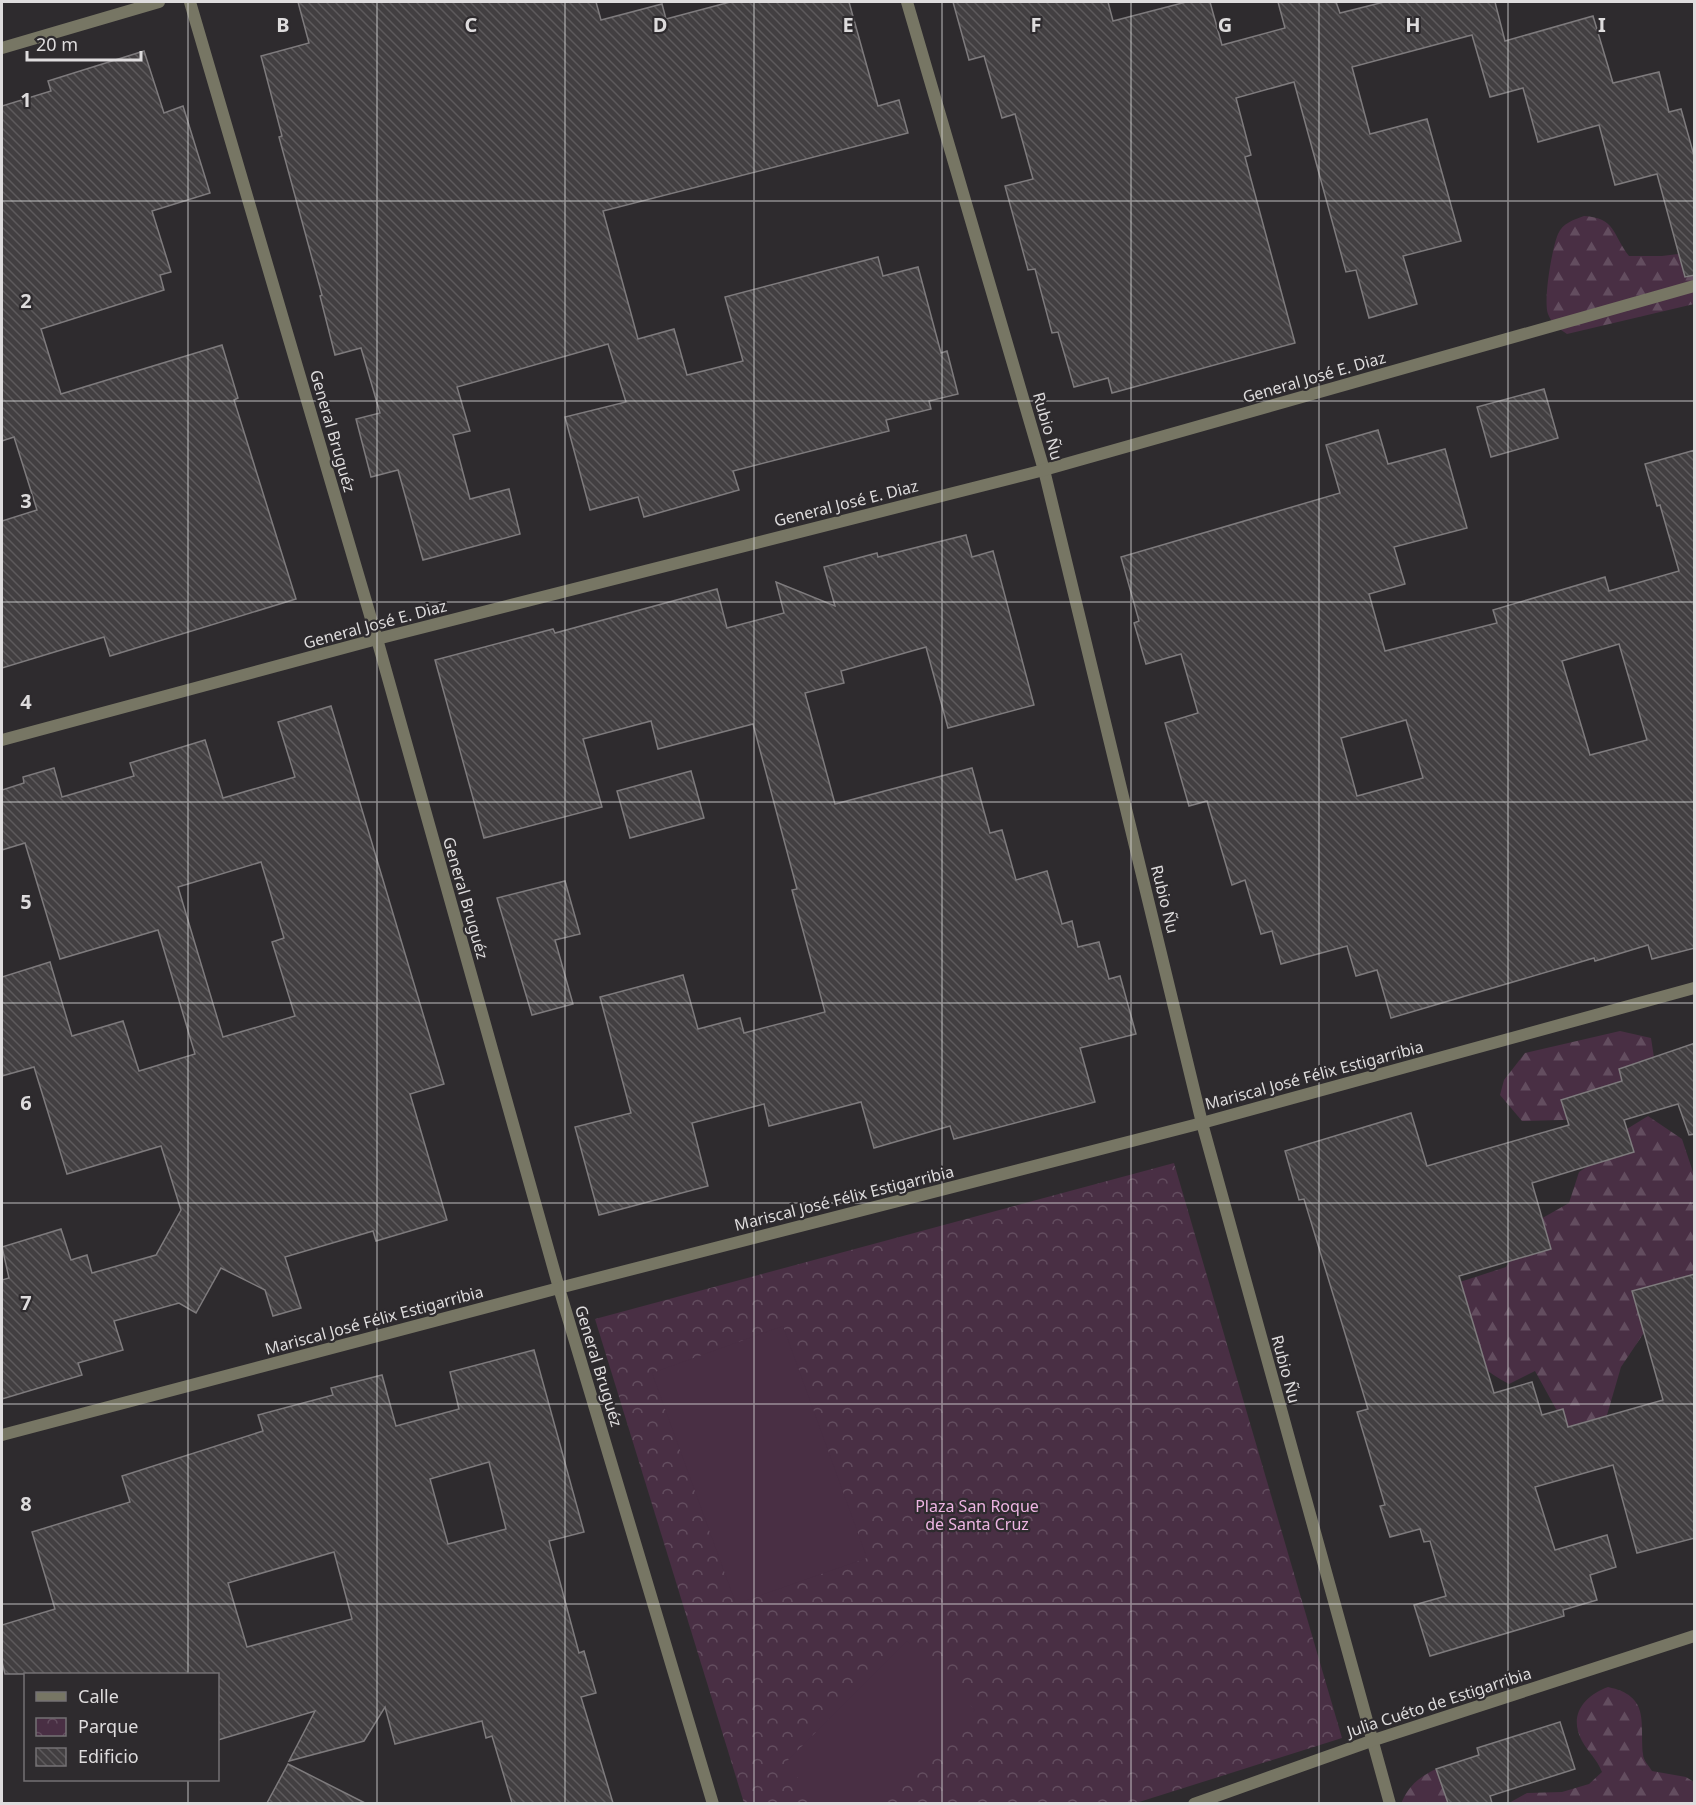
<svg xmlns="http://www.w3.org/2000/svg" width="1696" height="1805" font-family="'Noto Sans',sans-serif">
	<defs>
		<pattern id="forest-firs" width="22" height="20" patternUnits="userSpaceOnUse" patternTransform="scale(1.5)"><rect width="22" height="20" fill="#492f44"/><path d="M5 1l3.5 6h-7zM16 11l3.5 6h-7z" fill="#634d5f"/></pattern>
		<pattern id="park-crowns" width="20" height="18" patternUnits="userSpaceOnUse" patternTransform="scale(1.5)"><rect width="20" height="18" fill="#492f44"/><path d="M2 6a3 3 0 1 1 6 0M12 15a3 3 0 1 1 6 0" fill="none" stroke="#634d5f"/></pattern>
		<pattern id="building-back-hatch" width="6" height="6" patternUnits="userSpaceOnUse" patternTransform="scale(1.5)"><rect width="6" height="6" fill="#423f41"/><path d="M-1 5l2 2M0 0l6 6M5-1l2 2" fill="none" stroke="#5d5a5c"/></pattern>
	</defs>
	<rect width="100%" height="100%" fill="#2e2b2e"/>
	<g fill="url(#forest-firs)">
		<path d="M1584,216C1616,218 1612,234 1629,256H1662L1694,252V304L1567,334C1558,328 1552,324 1548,314C1543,301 1552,248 1558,234C1563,223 1573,220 1584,216Z"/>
		<polygon points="1620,1031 1651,1038 1658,1084 1599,1119 1522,1121 1500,1095 1504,1080 1525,1053"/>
		<path d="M1648,1116L1682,1139L1694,1175V1288L1666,1300L1621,1367L1600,1439L1577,1447L1535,1371L1509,1384C1464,1360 1447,1330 1419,1290L1463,1281L1506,1267L1530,1225L1569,1203L1579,1172L1606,1154L1622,1132Z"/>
		<path d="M1608,1687C1650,1696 1640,1721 1643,1754C1643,1760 1649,1766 1652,1771L1686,1777L1694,1782V1803H1509L1527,1793L1562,1792L1589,1784L1602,1772C1597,1759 1588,1752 1582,1741C1568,1715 1584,1696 1608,1687Z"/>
		<path d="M1436,1769L1450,1787L1455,1803L1401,1804C1408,1786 1419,1777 1436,1769Z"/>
	</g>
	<polygon fill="url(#park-crowns)" points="1174,1163 1342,1738 1136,1803 744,1803 595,1319"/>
	<g fill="#492f44">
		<polygon points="783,1326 867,1558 736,1604 652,1373"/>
		<polygon points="907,1641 975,1710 881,1803 824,1803 784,1764"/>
	</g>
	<g fill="url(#building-back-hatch)" stroke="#7e7b7d" stroke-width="1.5" fill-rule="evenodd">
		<polygon points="298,2 596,2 601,20 662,4 666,19 730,2 849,2 878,106 899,100 908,133 603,211 638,339 674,329 687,375 743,361 725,297 878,257 883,276 918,267 941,353 947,351 958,394 929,401 931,409 886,420 889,431 733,471 739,490 644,517 638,497 590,510 565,417 626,402 608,344 457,387 470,431 453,435 470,499 509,489 520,534 423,560 398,470 371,477 356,419 380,413 361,348 335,355 320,296 322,295 279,137 282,136 261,56 309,43"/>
		<polygon points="953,2 1108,2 1113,21 1186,2 1210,2 1222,45 1285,28 1278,2 1336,2 1340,13 1384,2 1495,2 1505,41 1593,16 1613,83 1659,72 1669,112 1681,109 1695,159 1695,275 1685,277 1657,174 1615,185 1599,125 1538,142 1523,88 1490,97 1472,35 1352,67 1370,134 1427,119 1461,241 1403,256 1417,304 1369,318 1356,270 1346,272 1294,82 1236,98 1251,155 1245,157 1295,343 1112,393 1108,378 1074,387 1058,332 1052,333 1035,269 1028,270 1005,186 1033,179 1015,114 1002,118 984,56 969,60"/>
		<polygon points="144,51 164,113 183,106 210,193 152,211 171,272 160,275 164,290 41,329 61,394 222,345 238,398 234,400 296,599 110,656 104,637 2,668 2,521 37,510 14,437 2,441 2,106 51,91 48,81"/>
		<polygon points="1544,389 1558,438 1491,457 1477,407"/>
		<path d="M1378,430L1388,464L1445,449L1467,528L1394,547L1405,584L1369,594L1385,651L1497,623L1493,610L1605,577L1609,591L1679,571L1660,505L1657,506L1645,464L1695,450V948L1652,959L1648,945L1595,961L1594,958L1391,1018L1377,970L1356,976L1347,946L1281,964L1272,931L1261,934L1245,880L1232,885L1207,801L1189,806L1165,723L1198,713L1181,654L1146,664L1134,623L1139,621L1121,557L1340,493L1326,445ZM1619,644L1647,740L1590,755L1562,661ZM1406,720L1423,778L1357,796L1341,738Z"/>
		<polygon points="966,535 972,557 993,551 1034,705 948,728 926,647 841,671 844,683 805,693 835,804 972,768 990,833 1002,830 1016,880 1047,871 1062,924 1072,921 1078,947 1099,942 1109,979 1120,976 1136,1034 1080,1048 1095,1102 954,1139 950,1126 874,1148 861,1102 769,1126 764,1104 692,1123 708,1186 599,1215 575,1127 631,1113 600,997 683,975 698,1029 740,1018 744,1033 825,1012 792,890 797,889 753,724 658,749 651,721 583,739 602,807 484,838 435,660 553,629 555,633 717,589 727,628 784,613 776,582 835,606 824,567 877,553 878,557"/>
		<path d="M331,706L444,1084L410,1094L447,1220L376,1241L373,1231L285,1257L301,1308L273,1316L265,1290L221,1268L196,1313L179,1303L114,1321L123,1350L78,1363L82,1375L2,1399V1280L9,1278L2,1247L61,1229L71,1260L87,1255L92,1273L156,1255L181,1210L161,1146L67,1174L34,1067L2,1076V977L50,962L72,1036L123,1021L139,1071L195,1054L158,930L60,959L25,843L2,850V790L24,783L23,777L54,768L62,797L134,776L130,763L205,740L223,798L295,777L278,722ZM261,862L284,938L272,942L295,1016L223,1037L178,887Z"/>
		<polygon points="691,771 704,818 630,838 617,791"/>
		<polygon points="565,881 580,934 555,940 573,1004 532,1015 497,898"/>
		<polygon points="1695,1043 1695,1134 1689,1135 1678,1104 1624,1120 1634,1152 1532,1183 1551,1249 1459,1276 1494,1393 1532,1382 1542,1415 1563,1409 1568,1427 1663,1400 1632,1291 1695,1274 1695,1538 1637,1553 1613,1465 1535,1487 1555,1550 1607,1535 1616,1567 1590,1575 1597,1600 1563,1610 1564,1616 1430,1656 1414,1605 1446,1596 1430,1541 1424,1542 1420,1529 1390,1537 1380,1506 1385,1505 1357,1412 1368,1409 1304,1199 1299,1200 1285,1151 1411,1113 1427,1166 1569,1125 1561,1100 1622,1081 1619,1069"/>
		<path d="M534,1350L584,1532L549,1541L579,1653L584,1651L596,1693L581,1697L613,1803H512L492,1736L486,1738L482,1721L395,1744L385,1707L364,1741L289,1761L315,1711L218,1740V1674H5L2,1662V1625L55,1609L32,1532L130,1502L122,1476L263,1431L258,1415L333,1395L331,1388L382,1375L396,1426L459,1409L450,1372ZM489,1462L506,1529L448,1544L430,1479ZM334,1552L352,1619L247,1647L228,1583Z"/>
		<polygon points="1560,1722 1575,1769 1490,1796 1492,1803 1448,1803 1436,1769 1479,1755 1477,1748"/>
		<polygon points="288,1764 365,1803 267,1803"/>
	</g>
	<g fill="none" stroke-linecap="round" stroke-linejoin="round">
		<g stroke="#777664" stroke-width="12">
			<polyline points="190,2 377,639 559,1288 713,1804"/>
			<polyline points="907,2 1044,470 1202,1123 1390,1804"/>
			<polyline points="2,48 159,2"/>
			<polyline points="2,740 377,639 1044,470 1694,286"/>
			<polyline points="2,1435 559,1288 1202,1123 1694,988"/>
			<polyline points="1194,1804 1371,1741 1694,1636"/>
		</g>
	</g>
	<path fill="none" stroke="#dedcdd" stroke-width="1.5" stroke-opacity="0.55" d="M188,2V1674M377,2V1804M565,2V1804M754,2V1804M942,2V1804M1131,2V1804M1319,2V1804M1508,2V1804M2,201H1694M2,401H1694M2,602H1694M2,802H1694M2,1003H1694M2,1203H1694M2,1404H1694M2,1604H1694M188,1780V1804"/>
	<g text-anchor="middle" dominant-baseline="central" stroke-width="4.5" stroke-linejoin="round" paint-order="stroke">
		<g font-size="16" fill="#dedcdd" stroke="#2e2b2e">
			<text transform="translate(1314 377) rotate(-16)">General José E. Diaz</text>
			<text transform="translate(1048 426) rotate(74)">Rubio Ñu</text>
			<text transform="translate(333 431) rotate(74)">General Bruguéz</text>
			<text transform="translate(846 503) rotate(-14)">General José E. Diaz</text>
			<text transform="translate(375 624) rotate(-15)">General José E. Diaz</text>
			<text transform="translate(466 898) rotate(74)">General Bruguéz</text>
			<text transform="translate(1165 899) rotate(76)">Rubio Ñu</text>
			<text transform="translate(1314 1075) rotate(-15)">Mariscal José Félix Estigarribia</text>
			<text transform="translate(844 1198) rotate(-14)">Mariscal José Félix Estigarribia</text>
			<text transform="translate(374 1320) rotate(-15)">Mariscal José Félix Estigarribia</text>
			<text transform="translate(599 1366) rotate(73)">General Bruguéz</text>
			<text transform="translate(1286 1369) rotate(75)">Rubio Ñu</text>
			<text transform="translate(1439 1702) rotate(-18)">Julia Cuéto de Estigarribia</text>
		</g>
		<g font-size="16" fill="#eeb5e3" stroke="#2e2b2e">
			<text x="977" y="1506">Plaza San Roque<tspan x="977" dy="18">de Santa Cruz</tspan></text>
		</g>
	</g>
	<g font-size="20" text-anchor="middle" font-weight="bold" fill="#dedcdd" stroke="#2e2b2e" stroke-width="4.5" stroke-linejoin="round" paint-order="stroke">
		<text x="283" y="32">B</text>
		<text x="471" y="32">C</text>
		<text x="660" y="32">D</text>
		<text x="848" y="32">E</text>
		<text x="1036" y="32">F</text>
		<text x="1225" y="32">G</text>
		<text x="1413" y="32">H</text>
		<text x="1602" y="32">I</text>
		<text x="26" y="107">1</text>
		<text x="26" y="308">2</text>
		<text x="26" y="508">3</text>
		<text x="26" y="709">4</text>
		<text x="26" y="909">5</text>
		<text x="26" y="1110">6</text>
		<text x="26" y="1310">7</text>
		<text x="26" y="1511">8</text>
	</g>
	<rect width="1696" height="1805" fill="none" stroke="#dedcdd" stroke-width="6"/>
	<rect x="24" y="1673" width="195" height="108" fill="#2e2b2e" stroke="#747274" stroke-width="1.5"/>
	<rect x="36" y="1692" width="30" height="9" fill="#777664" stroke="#747274" stroke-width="1.5"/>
	<text x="78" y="1703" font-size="18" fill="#dedcdd">Calle</text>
	<rect x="36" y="1718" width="30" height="18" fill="url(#park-crowns)" stroke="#747274" stroke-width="1.5"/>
	<text x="78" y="1733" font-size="18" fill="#dedcdd">Parque</text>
	<rect x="36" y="1748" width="30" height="18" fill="url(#building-back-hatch)" stroke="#747274" stroke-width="1.5"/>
	<text x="78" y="1763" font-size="18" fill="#dedcdd">Edificio</text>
	<path d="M27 51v9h114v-9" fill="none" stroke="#dedcdd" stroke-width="3"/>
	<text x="36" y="51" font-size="18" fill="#dedcdd" stroke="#2e2b2e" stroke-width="4.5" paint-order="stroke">20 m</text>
</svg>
